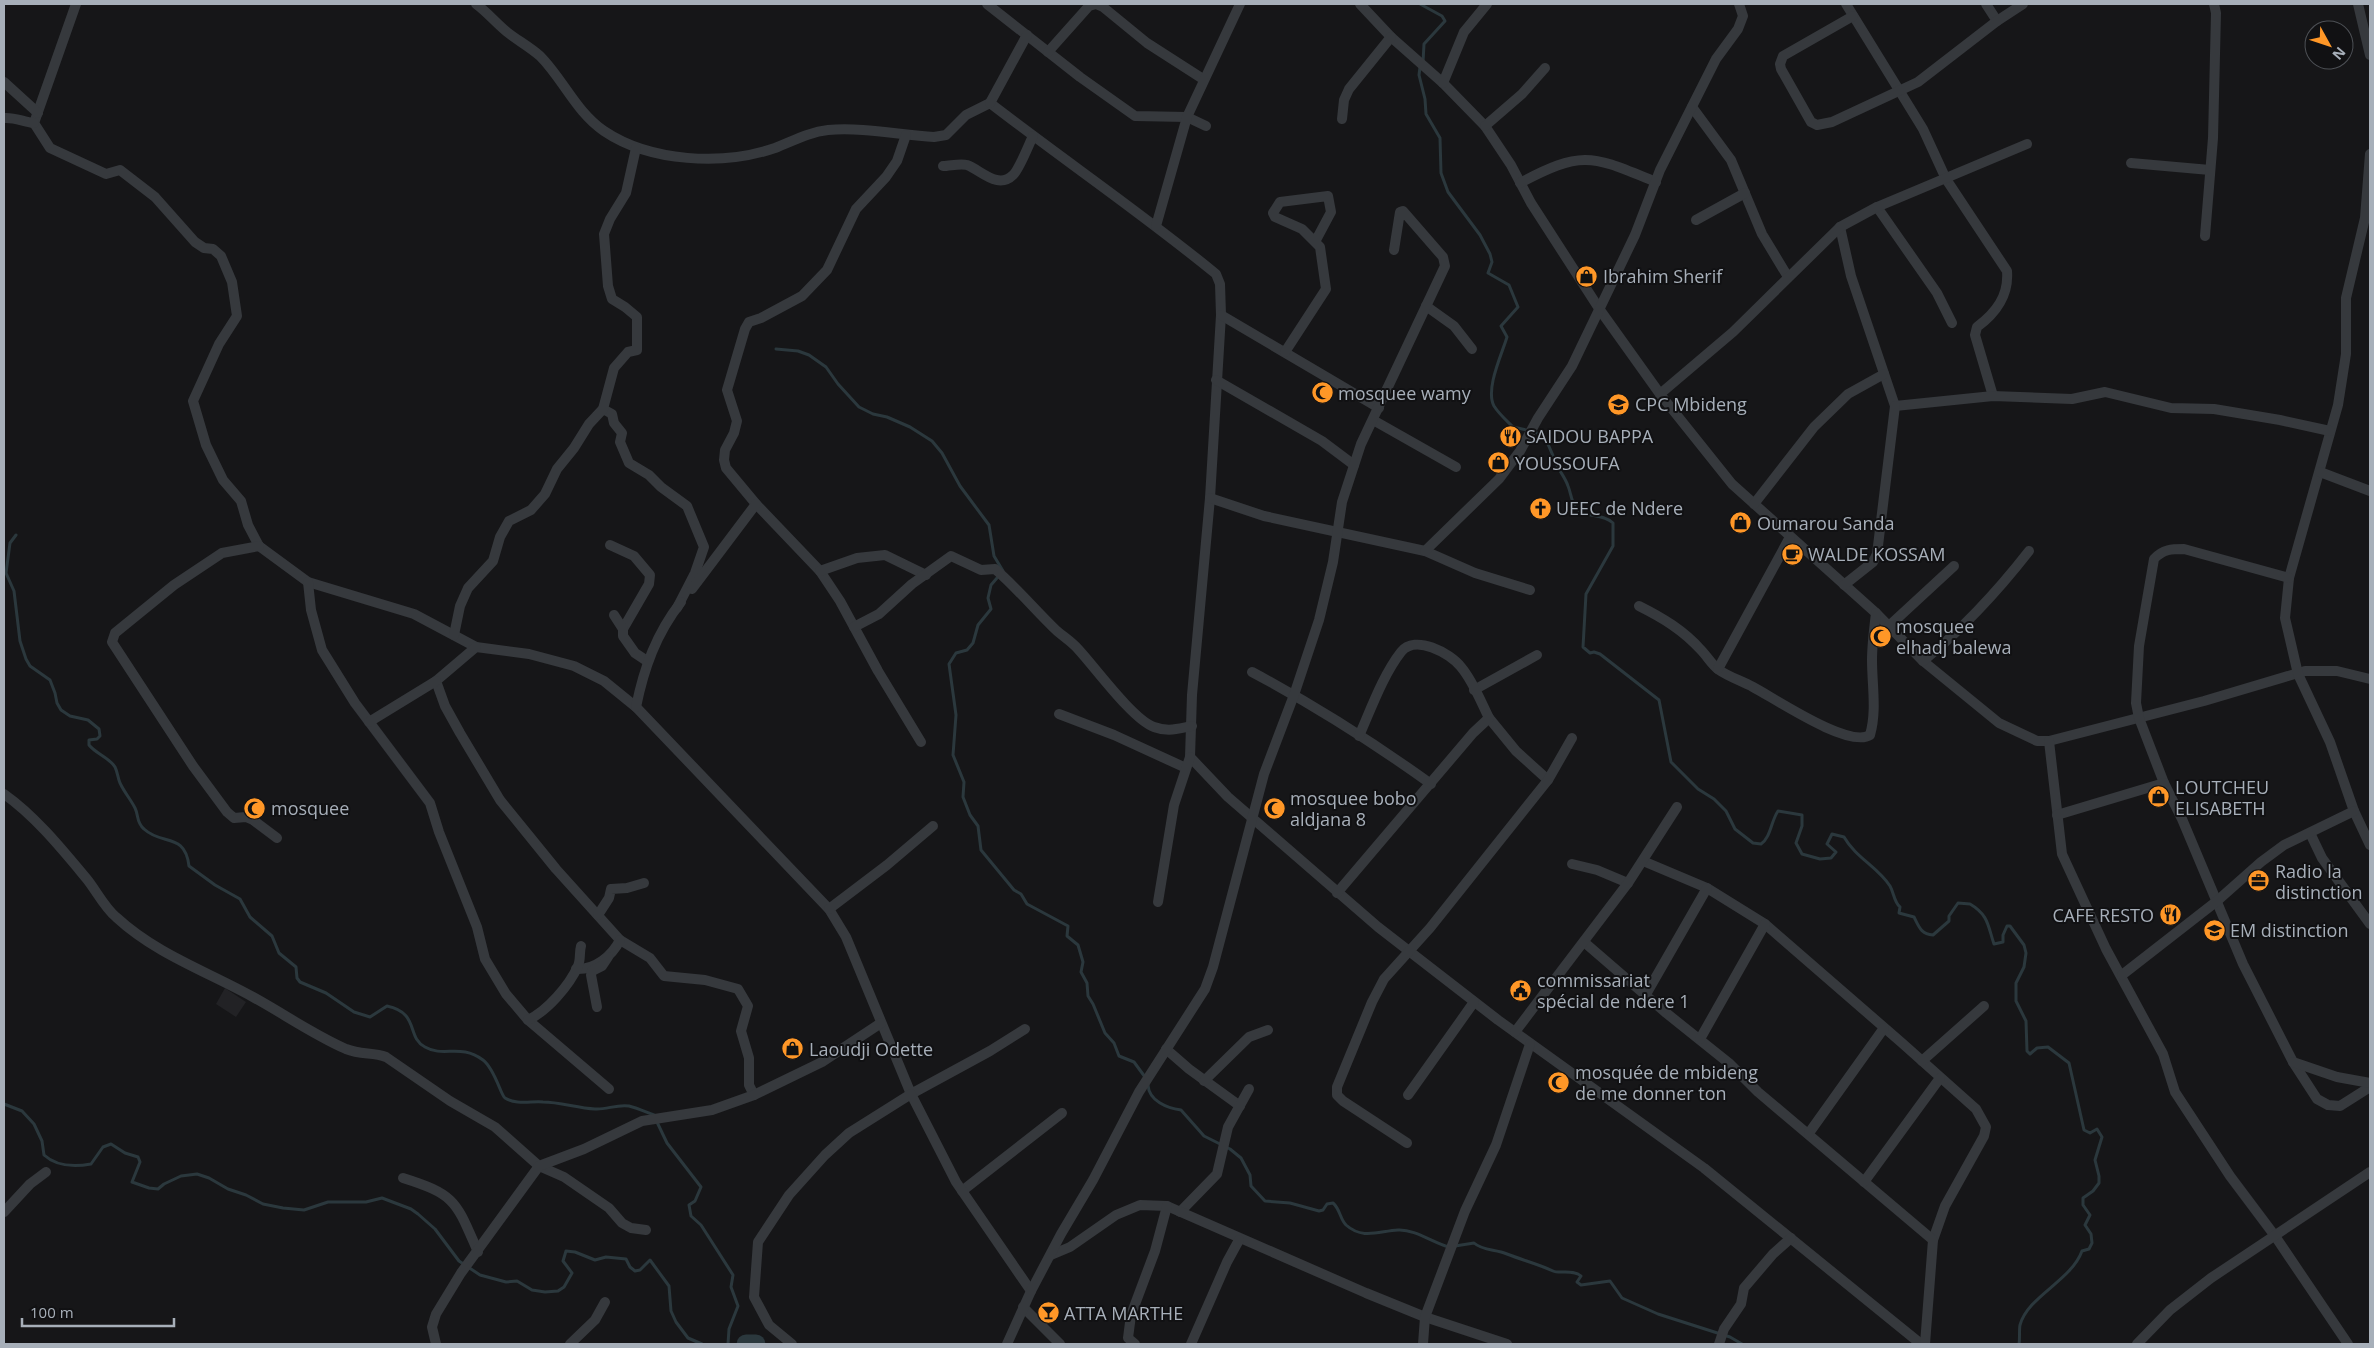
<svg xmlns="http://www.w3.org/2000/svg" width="2374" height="1348" font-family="'Open Sans',sans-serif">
	<rect width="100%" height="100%" fill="#161618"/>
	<polygon fill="#222225" points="225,988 246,1002 236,1017 216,1004"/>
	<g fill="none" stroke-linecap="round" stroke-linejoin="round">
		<g stroke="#2b383d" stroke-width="3">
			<polyline points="1420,4 1442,16 1445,21 1424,44 1423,62"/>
			<path d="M1420,67L1419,75L1425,99L1426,114L1440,138L1441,173L1448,192L1480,235L1490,254L1492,262L1488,273L1509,285L1518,307L1501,326L1507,337C1502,354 1485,389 1494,406C1499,414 1507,421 1513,427C1548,435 1542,430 1556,463C1559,471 1565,477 1568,486C1571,493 1571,501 1576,508C1585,519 1601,512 1613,523V546L1586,594L1583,647L1590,653L1594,652L1600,654L1659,700L1671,762L1698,789L1714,799L1726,811L1735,829L1753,843L1761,844C1771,837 1771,821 1778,811L1802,815V826L1796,843L1802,854L1820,859L1831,858L1836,852L1827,844L1832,834L1844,837C1856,858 1878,867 1890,886C1894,893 1894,902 1900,907L1899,913L1914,917C1919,927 1921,934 1933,935L1949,921V916L1958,903L1970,904C1989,915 1988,927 1994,944L2003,942V935L2007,926H2010L2024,945L2026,953L2024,967L2016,983V1001L2026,1021L2027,1051L2030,1054L2037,1048L2048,1047L2069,1063L2084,1130L2090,1133L2097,1129L2102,1137L2095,1160L2099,1176V1183L2093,1191L2083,1198V1205L2090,1215L2085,1225L2091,1234L2092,1243L2089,1249L2082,1251C2071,1281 2028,1296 2020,1325C2019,1330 2020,1338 2019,1344"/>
			<polyline points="776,349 798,351 809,355 826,367 838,384 859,407 873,414 887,417 910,427 932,441 942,453 960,486 989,525 994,556 1003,571 991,585 988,598 991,609 978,625 973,643 967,650 956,653 949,664 956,715 953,755 964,782 963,797 970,815 978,826 981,850 1014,890 1021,894 1027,904 1068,926 1067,936 1078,945 1083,962 1081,972 1087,983 1088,996 1093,1004 1105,1033 1114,1043 1119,1056 1134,1062 1145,1077"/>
			<path d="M16,535L10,543L6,573L14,591L20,641L26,659L30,666L50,680L55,693L57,703L61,710L70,716L88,720L99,729L100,736L97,739L89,740V745C96,754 109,757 115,767C118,773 118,780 121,785C125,793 131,800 135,808C139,816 136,822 144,829C162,846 185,832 189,866L215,885L240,899L250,917L272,936L279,953L296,967L297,978L300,982L326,993L354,1012L370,1017L387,1006C420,1013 406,1037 425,1047C444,1058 460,1043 483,1060C495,1069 501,1096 505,1098C516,1105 531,1101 543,1102C560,1102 577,1108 595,1109C606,1110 617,1104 629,1106C637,1108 646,1112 654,1115"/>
			<path d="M1148,1085C1149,1101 1167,1108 1181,1110L1204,1136L1230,1149L1241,1158L1250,1175L1251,1186L1265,1201L1290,1203L1319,1211L1323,1210L1327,1204L1333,1203C1340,1209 1340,1219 1346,1225C1363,1240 1379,1231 1398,1230C1415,1229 1433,1243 1449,1247"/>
			<path d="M4,1104L22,1111L34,1124L42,1141L44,1155C57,1167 74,1167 91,1164L103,1147L111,1144L125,1153L138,1157L140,1162L132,1182L149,1188L158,1189L164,1184L181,1176L197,1174L209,1178L228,1189L246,1195L263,1204L283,1208L304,1210L328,1202H366L382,1198L411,1209L418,1214L435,1229L459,1261L480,1275L506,1282L517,1281L532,1290L545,1292L558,1291L564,1287L572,1273L563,1261L566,1251L575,1252L595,1260L606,1257L626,1259L630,1267L635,1271L640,1270L650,1260L669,1286L671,1311L676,1322L688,1338L702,1344"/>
			<polyline points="656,1120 667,1143 701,1187 695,1201 689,1205 691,1216 701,1225 733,1275 731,1287 738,1306 729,1329 728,1344"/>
			<path d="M1455,1246L1474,1243C1483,1251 1495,1249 1507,1254C1522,1260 1538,1264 1553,1271C1559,1274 1574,1269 1581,1276L1577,1282L1581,1285L1610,1281L1622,1298L1658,1314L1730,1337L1742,1344"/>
		</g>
		<polyline stroke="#2b383d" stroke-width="19" points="746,1344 756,1344"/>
		<g stroke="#36393d" stroke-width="10">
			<polyline points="76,4 34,123 50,148 106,174 120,170 155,197 195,242 204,248 213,249 221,256 232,282 237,316 219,344 193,401 206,445 223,480 241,501 248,525 259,546"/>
			<path d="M476,4C487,12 496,23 507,32C517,40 530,47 540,56C563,79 576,112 604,131C650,162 723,166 775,148C793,141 809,132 828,130C863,127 900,135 934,137L946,135L966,115L990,103C1065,161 1143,214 1216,274L1220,284L1221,315L1210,498L1192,695L1190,757L1228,797L1378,927L1498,1020L1704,1168L1921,1344"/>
			<polyline points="987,4 1080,77 1135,116 1187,117 1206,126"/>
			<polyline points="1360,4 1391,37 1443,83 1485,126 1511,165 1531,203 1600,310 1660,394 1732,484 1876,613 1923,661 1999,723 2037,741 2049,741 2204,701 2305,671 2337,671 2370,679"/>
			<path d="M1846,4L1923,129L1946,179L2007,271C2009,296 1996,313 1977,327L1975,335L1993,396"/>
			<polyline points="1986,4 1997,21"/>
			<polyline points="2358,4 2370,55"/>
			<polyline points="1853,16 1783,56 1780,64 1781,69 1811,122 1817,125 1832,122 1918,82 1997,21 2023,4"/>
			<polyline points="1048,52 1089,6 1096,4 1103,7 1147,43 1203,79"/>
			<polyline points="4,82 38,113"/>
			<polyline points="1443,83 1464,32 1487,4"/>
			<polyline points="990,103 1027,35"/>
			<polyline points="1692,107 1731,160 1762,234 1788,277"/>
			<path d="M4,118C15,117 23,122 34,123"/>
			<polyline points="1342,119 1344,100 1349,89 1391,37"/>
			<polyline points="1485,126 1522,94 1545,68"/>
			<polyline points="906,135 897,161 886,177 856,209 827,270 802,296 761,318 749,322 745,329 727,390 737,421 734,433 725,450 724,460 726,468 756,504 820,571 840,601 878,671 921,742"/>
			<polyline points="2370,154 2365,218 2346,298 2346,354 2338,405 2289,578 2285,618 2298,674 2330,742 2354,811 2370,845"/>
			<polyline points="2131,163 2210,170"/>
			<path d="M943,166C950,166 960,163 967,165C981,170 998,190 1013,175C1019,170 1029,144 1033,136"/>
			<path d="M1520,183C1584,149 1592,156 1656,182"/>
			<polyline points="1877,207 1937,293 1952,323"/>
			<polyline points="1696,220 1745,193"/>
			<polyline points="1156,226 1187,117 1240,4"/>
			<polyline points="1840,227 1851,276 1895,406 1993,396 2072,399 2105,392 2171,408 2214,409 2280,420 2330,431"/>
			<polyline points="2205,236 2213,138 2216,13 2214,4"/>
			<polyline points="1426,306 1454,326 1472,349"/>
			<polyline points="1221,315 1379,408"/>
			<polyline points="1285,352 1326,289 1320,247 1302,229 1275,217 1273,213 1280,202 1328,196 1331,212 1315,242"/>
			<polyline points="1216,380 1322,441 1354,465"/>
			<polyline points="1660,394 1733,332 1840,227 1877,207 2027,144"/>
			<polyline points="603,409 612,414 614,423 622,433 620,442 629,463 649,475 661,487 687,506 704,547 695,573 677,608"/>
			<polyline points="1373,420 1456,467"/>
			<polyline points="2320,472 2370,491"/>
			<polyline points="1210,498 1264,516 1425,551 1475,573 1530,590"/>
			<polyline points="1754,504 1814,427 1848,394 1884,374"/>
			<polyline points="610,545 634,556 650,575 649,584 623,629"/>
			<polyline points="259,546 308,582 414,614 476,647 529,654 574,666 604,681 636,707 829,909 846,937 911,1094 990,1051 1025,1029"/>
			<polyline points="259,546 222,553 174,585 115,633 112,642 193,766 227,812 234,818 246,817 253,820 277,838"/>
			<polyline points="1425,551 1499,479 1520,451 1538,418 1572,366 1635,235 1660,170 1716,59 1738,29 1743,16 1739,4"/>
			<polyline points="820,571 857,558 885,555 926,575"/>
			<path d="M2289,578L2184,549C2172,549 2163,549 2154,559L2139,646L2136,703L2139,718L2164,783L2182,819L2243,964L2293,1062L2317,1099L2328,1105L2340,1106L2370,1087"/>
			<polyline points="308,582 311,610 322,650 355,703 430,803 439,832 477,927 485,959 506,994 528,1020 609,1089"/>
			<polyline points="1844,585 1873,562 1877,554 1895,406"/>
			<polyline points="692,589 756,504"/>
			<path d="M1639,606C1663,618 1683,630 1701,650C1707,656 1712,665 1719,670C1729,677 1742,681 1753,687C1774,698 1849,749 1870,735C1877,711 1872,685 1872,660C1872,645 1874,629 1876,613"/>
			<polyline points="614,615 623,629 623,636 635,653 647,661"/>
			<polyline points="1889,626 1954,566"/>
			<path d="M854,627L879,614L912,584L951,556L981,570L995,569C1018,589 1036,611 1057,631C1064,637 1072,642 1078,649C1094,666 1133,720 1154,727C1167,732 1179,729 1192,726"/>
			<polyline points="454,635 460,606 468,588 493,561 500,537 509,521 531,510 545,494 557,469 574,448 589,424 603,409 614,368 628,352 637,350 637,317 625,307 612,299 608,286 604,234 610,219 626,193 636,148"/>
			<polyline points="476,647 436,681 445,706 460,733 500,800 556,869 620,940 650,958 664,976 705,980 738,989 748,1006 741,1031 749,1058 749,1085 754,1095"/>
			<path d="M1923,661C1964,628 1997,592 2029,551"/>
			<polyline points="1718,669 1790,537"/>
			<path d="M1252,672C1314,705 1374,743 1431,784"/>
			<polyline points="1474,690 1537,655"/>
			<path d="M636,707C644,668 656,634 681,602"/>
			<polyline points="1059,714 1114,735 1186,768"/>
			<polyline points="1489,718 1516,751 1548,780"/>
			<polyline points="369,722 436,681"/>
			<polyline points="2049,741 2062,854 2106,949 2163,1054 2175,1092 2230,1176 2275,1236 2348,1344"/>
			<path d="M4,794C35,816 61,848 86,878C96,890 104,907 116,917C156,954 206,971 253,997C284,1014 314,1035 346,1049C361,1055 373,1052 386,1057L450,1101L495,1127L539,1166L564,1177L609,1208L622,1223L631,1228L646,1230"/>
			<polyline points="2057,815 2164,783"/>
			<polyline points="2310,833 2322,858 2370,924"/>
			<polyline points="1643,861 1707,888 1765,924 1902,1043 1976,1109 1986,1127 1984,1136 1945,1206 1933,1240"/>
			<polyline points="1572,864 1597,870 1628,883"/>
			<path d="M1337,893L1473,733L1489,718C1481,702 1473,681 1461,667C1450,653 1415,634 1401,652C1383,675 1371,709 1359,736"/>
			<polyline points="1158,902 1174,805 1190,757"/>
			<polyline points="829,909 887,865 933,826"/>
			<polyline points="598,915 609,898 611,889 627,888 644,883"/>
			<polyline points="1584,942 1665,1012 1730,1064 1758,1092 1933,1240 1925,1344"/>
			<path d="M576,969C595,970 612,956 620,940"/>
			<polyline points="2122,975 2217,901 2261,862 2284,845 2354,811"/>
			<polyline points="1645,996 1707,888"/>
			<polyline points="597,1007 591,975 592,971 602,966 608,957"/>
			<path d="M528,1020C547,1011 569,986 578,966C581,959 579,953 581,946"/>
			<polyline points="1515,1032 1628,883 1677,807"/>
			<polyline points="1700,1039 1765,924"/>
			<polyline points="1166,1049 1189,1069 1240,1106"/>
			<polyline points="1922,1061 1984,1006"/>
			<polyline points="2293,1062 2337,1077 2370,1083"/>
			<polyline points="1204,1081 1249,1037 1268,1030"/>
			<polyline points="1408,1095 1474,1002"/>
			<polyline points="1809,1133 1884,1028"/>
			<polyline points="1407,1143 1343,1101 1337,1095 1337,1087 1372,1002 1384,979 1430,928 1548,780 1572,738"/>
			<path d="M403,1178C457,1195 456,1202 478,1252"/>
			<polyline points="1864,1182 1940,1078"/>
			<polyline points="962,1191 1062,1113"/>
			<polyline points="4,1212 30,1184 46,1172"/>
			<polyline points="1180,1212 1217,1174 1228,1127 1249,1089"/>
			<polyline points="1051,1255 1070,1247 1116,1215 1140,1205 1167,1206 1366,1293 1425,1317 1507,1344"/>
			<polyline points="1023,1307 1060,1344"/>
			<polyline points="436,1344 432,1327 436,1314 461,1273 539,1166 584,1149 642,1121 712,1110 754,1095 822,1062 881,1023"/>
			<polyline points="570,1344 595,1320 605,1302"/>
			<polyline points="792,1344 769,1325 754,1297 758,1242 789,1195 825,1155 849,1133 911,1094 956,1182 1031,1291"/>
			<polyline points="1007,1344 1031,1291 1061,1234 1093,1180 1139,1092 1205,989 1213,967 1264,774 1294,695 1319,620 1333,562 1342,502 1361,444 1445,266 1443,257 1403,211 1400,212 1394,250"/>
			<polyline points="1135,1344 1128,1338 1131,1315 1155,1251 1167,1206"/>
			<polyline points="1191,1344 1227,1262 1239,1240"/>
			<polyline points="1423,1344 1425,1317 1465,1211 1496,1145 1530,1044"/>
			<polyline points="1719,1344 1724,1329 1741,1304 1744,1288 1773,1254 1791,1238"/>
			<polyline points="2137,1344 2170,1310 2211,1278 2370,1172"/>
		</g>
	</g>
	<defs>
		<symbol id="shop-disc" viewBox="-11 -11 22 22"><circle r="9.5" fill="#ff9727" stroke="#111113"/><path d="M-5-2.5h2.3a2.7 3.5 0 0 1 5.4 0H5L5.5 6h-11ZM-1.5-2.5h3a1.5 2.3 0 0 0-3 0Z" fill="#111"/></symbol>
		<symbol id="mosque-disc" viewBox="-11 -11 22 22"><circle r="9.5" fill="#ff9727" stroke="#111113"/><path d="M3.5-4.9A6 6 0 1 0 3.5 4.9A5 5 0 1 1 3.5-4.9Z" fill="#111"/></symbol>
		<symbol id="school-disc" viewBox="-11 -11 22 22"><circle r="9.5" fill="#ff9727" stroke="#111113"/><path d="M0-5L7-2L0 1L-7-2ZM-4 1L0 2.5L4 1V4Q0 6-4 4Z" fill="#111"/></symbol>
		<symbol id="restaurant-disc" viewBox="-11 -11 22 22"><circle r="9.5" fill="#ff9727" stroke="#111113"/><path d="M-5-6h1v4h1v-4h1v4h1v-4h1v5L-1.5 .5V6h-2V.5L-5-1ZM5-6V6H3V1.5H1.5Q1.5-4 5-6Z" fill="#111"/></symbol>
		<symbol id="church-disc" viewBox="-11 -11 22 22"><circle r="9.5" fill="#ff9727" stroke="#111113"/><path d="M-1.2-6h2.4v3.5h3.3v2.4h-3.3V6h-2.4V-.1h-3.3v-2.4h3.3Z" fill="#111"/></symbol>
		<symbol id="cafe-disc" viewBox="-11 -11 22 22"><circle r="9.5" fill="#ff9727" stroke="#111113"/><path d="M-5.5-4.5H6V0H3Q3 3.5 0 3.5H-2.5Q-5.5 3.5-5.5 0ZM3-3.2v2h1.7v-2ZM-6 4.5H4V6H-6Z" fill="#111"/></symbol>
		<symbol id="office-disc" viewBox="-11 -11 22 22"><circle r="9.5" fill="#ff9727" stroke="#111113"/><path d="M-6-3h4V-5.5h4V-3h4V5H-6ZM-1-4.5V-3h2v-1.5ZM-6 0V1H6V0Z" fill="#111"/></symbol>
		<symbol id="civic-disc" viewBox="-11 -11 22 22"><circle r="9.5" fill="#ff9727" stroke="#111113"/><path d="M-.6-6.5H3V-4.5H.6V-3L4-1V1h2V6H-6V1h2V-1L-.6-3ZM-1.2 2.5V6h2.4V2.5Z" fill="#111"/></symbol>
		<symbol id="bar-disc" viewBox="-11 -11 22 22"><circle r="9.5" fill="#ff9727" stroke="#111113"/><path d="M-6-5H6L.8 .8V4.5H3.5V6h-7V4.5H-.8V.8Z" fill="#111"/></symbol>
	</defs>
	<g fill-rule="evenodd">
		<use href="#shop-disc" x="1574" y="264" width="25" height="25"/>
		<use href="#mosque-disc" x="1310" y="380" width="25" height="25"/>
		<use href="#school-disc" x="1606" y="392" width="25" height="25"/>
		<use href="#restaurant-disc" x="1498" y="424" width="25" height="25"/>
		<use href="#shop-disc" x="1486" y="450" width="25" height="25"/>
		<use href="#church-disc" x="1528" y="496" width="25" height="25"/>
		<use href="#shop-disc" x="1728" y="510" width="25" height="25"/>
		<use href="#cafe-disc" x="1780" y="542" width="25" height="25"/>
		<use href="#mosque-disc" x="1868" y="624" width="25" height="25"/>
		<use href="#shop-disc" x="2146" y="784" width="25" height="25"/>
		<use href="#mosque-disc" x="242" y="796" width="25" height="25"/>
		<use href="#mosque-disc" x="1262" y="796" width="25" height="25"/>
		<use href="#office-disc" x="2246" y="868" width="25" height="25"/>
		<use href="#restaurant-disc" x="2158" y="902" width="25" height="25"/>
		<use href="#school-disc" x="2202" y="918" width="25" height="25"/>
		<use href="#civic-disc" x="1508" y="978" width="25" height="25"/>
		<use href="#shop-disc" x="780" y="1036" width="25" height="25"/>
		<use href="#mosque-disc" x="1546" y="1070" width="25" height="25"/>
		<use href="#bar-disc" x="1036" y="1300" width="25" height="25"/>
	</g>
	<g text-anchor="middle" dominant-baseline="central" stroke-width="4" stroke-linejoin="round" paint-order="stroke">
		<g font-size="18" fill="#a7afb9" stroke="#111113" text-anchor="start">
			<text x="1603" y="276">Ibrahim Sherif</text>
			<text x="1338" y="393">mosquee wamy</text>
			<text x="1635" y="404">CPC Mbideng</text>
			<text x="1526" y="436">SAIDOU BAPPA</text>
			<text x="1515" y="463">YOUSSOUFA</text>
			<text x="1556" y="508">UEEC de Ndere</text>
			<text x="1757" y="523">Oumarou Sanda</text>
			<text x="1808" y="554">WALDE KOSSAM</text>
			<text x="1896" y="626">mosquee<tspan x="1896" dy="21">elhadj balewa</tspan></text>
			<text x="2175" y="787">LOUTCHEU<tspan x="2175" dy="21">ELISABETH</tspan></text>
			<text x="1290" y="798">mosquee bobo<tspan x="1290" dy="21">aldjana 8</tspan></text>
			<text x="271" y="808">mosquee</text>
			<text x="2275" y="871">Radio la<tspan x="2275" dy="21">distinction</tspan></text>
			<text x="2154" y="915" text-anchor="end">CAFE RESTO</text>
			<text x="2230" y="930">EM distinction</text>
			<text x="1537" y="980">commissariat<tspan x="1537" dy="21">spécial de ndere 1</tspan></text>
			<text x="809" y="1049">Laoudji Odette</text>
			<text x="1575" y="1072">mosquée de mbideng<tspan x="1575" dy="21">de me donner ton</tspan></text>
			<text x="1064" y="1313">ATTA MARTHE</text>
		</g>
	</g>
	<rect width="2374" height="1348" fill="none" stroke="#a7afb9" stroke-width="10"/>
	<g transform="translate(2329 45) rotate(130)"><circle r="24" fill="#111113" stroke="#4d5055"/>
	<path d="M0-4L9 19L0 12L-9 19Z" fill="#ff9727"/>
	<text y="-8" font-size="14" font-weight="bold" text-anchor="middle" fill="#a7afb9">N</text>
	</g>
	<path d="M22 1318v8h152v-8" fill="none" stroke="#a7afb9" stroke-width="2.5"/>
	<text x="30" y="1318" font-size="15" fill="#a7afb9" stroke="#111113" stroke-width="4" paint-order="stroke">100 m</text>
</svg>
